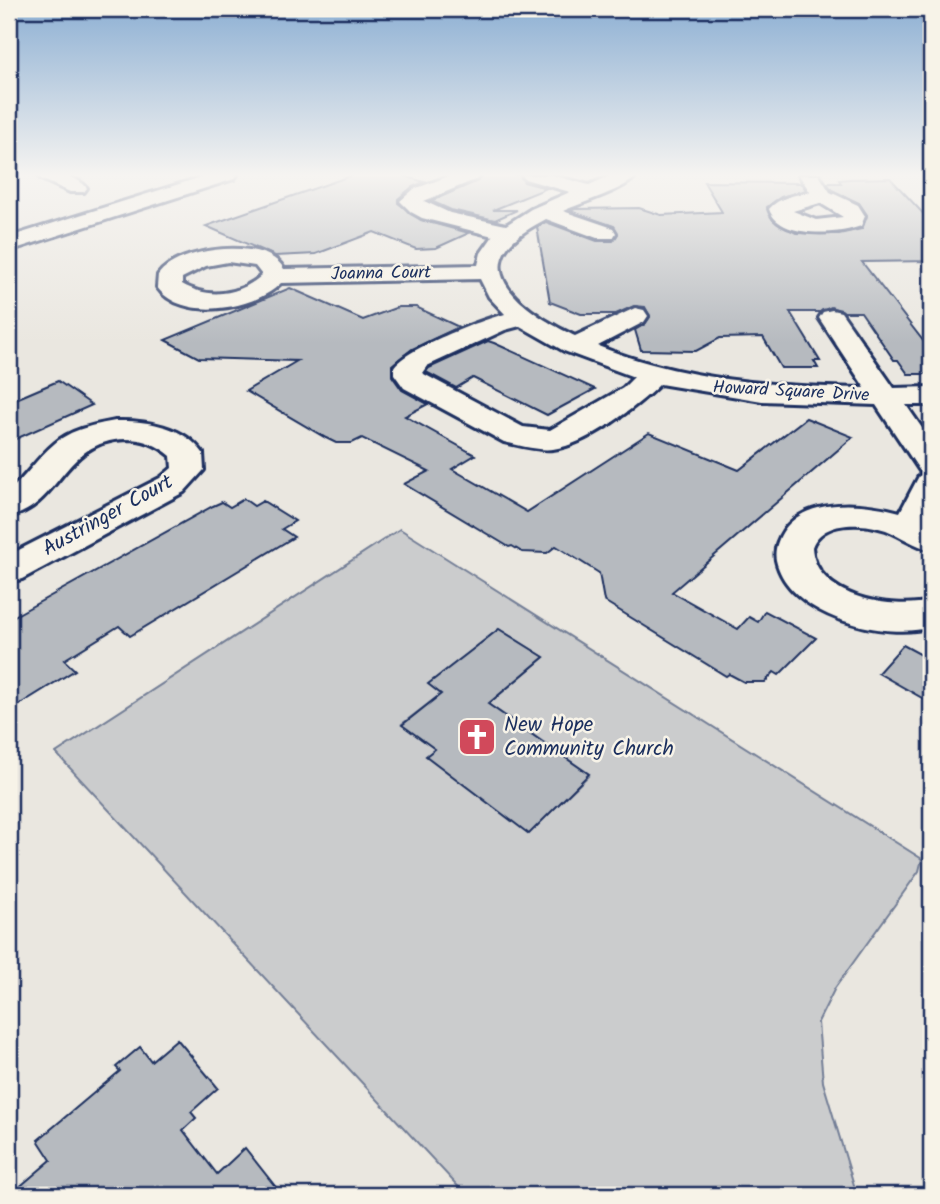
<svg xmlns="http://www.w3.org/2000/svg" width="940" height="1204" font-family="Kalam,sans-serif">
	<rect width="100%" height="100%" fill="#eae7e0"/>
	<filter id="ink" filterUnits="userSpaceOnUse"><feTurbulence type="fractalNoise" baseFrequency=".0143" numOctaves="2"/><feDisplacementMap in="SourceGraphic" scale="14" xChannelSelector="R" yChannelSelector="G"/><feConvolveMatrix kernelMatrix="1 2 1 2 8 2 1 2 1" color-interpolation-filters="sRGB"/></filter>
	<g filter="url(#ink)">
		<path fill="#cbcccd" stroke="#737e96" stroke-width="2" fill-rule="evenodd" d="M400,529L922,859L919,871L835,988L818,1022L823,1082L857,1195H466L56,753ZM499,629L544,657L488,704L589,775L529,833L427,756L435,749L402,724L441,694L429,684Z"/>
		<g fill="#b6babf" stroke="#1b2f5e" stroke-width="2">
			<polygon points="353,175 401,175 424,182 412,187 398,199 398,203 421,220 469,233 436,248 416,249 374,232 316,254 275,256 206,226"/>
			<polygon points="483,175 519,175 524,182 547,188 493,210 517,210 495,220 451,210 431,201 478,181"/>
			<polygon points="890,178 931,222 931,261 862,262 931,351 931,374 908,374 898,360 894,360 861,312 844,312 831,307 820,312 790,312 820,361 814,361 818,368 781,368 763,337 720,338 696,351 641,350 635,330 645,324 650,317 645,307 634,306 616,314 581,314 550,302 537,227 546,222 597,241 613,241 618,234 614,226 570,211 575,209 639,208 661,215 722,212 704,182 801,183 806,190 781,197 767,207 773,220 796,233 839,234 862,229 867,215 859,203 832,190 827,183 841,183 839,180 848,179"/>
			<polygon points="290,288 363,320 398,307 416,307 459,327 412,349 392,365 392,376 402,390 428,404 405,416 475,455 452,469 527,512 649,433 739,470 806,418 853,437 672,592 738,629 749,617 758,622 765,611 816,638 779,675 774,672 765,682 744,682 729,674 726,676 604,601 599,573 556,546 547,553 522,552 512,546 509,547 404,484 429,471 362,438 352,443 336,443 326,438 246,391 297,361 199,358 165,340"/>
			<polygon points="488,341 494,343 595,389 547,415 473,378 456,388 426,372 429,368"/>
			<polygon points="58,381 92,405 9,442 9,402"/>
			<polygon points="244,499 254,506 263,501 295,521 282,529 294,537 130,636 119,626 64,660 75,670 9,711 9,619 213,506 222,502 230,507"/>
			<polygon points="499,629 544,657 488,704 589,774 529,834 426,756 435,749 402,725 441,694 428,684"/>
			<polygon points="903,645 931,660 931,703 878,673"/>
			<polygon points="177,1039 218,1088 191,1112 196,1118 183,1130 217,1174 245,1148 282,1195 10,1195 51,1160 38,1140 120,1071 116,1067 140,1047 151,1061"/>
		</g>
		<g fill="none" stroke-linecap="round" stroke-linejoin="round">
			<defs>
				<g id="street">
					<path d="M38,175C54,174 76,174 87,188L84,192H70L41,179Z"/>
					<path d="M452,175H480L477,179L424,201L450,213L506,225L531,209L570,192L525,179L522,175H552L589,185L612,175H637C628,189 580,203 563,211L613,228L616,233L613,238H597L546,219C532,227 516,235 507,248C479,286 549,324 575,336L635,308L644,310L648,316L644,322L598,346C683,380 774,387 865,388L819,318L823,312L832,310L841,312L894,388L931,387V405H906L931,441V550C915,546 901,536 886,530C862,522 822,520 812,547C815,598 891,610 931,601V627C885,641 788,616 776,560C774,550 778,539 784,530C809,496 865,503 900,512L919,476L930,473L920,471L876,405L762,401L660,384C637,407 586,445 553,449C538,451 518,445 504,442L404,388L394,374V367C407,348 481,320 505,314L489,297L480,279L281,283C255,310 181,322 157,287L158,275C177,247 267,236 284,269L478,265L481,253L493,236L422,218L411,212L400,201L414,189ZM228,262L255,266L262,275C239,296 208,299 182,284V278L206,266ZM520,326L564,351L634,377L623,388L550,430L523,427L422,373L427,366L505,330Z"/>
					<path d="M799,175H819L830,192L858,205L865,216L861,226C838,235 779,239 769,209C779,197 795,195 810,192ZM820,203L843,217L816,220L793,211Z"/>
					<path d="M115,421C146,420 184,426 203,453L204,470L184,492L22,579L9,582V555L160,478L172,468L171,456C158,445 144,439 126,439C61,441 62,505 9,517V491C26,477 37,458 54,444C71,429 94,425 115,421Z"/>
				</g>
				<polygon id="secondary" points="208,175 237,175 234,179 9,251 9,237"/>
			</defs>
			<use href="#street" stroke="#1b2f5e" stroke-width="6"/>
			<use href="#secondary" stroke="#1b2f5e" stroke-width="6"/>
			<use href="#street" fill="#f7f3e8" fill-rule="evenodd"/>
			<use href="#secondary" fill="#f7f3e8" fill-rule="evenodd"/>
		</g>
	</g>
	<linearGradient id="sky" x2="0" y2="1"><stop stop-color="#8cafd3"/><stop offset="0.51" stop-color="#f6f4f1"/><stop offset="1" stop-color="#f6f4f1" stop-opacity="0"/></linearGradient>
	<rect width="940" height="343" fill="url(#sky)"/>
	<defs>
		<symbol id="church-square" viewBox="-11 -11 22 22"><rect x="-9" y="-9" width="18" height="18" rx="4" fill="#d1495b" stroke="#f7f3e8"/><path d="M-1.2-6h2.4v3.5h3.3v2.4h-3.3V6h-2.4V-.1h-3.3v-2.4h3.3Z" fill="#fff"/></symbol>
	</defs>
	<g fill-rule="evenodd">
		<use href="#church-square" x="455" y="715" width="44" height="44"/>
	</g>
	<g text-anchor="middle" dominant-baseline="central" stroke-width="5" stroke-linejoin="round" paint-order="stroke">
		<g font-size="18" fill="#1b2f5e" stroke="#f7f3e8">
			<text transform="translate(381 274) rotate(-1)">Joanna Court</text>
			<text transform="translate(791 392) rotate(3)">Howard Square Drive</text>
		</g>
		<g font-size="21" fill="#1b2f5e" stroke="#f7f3e8">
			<text transform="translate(108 516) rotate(-29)">Austringer Court</text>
		</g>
		<g font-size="21" fill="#1b2f5e" stroke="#f7f3e8" text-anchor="start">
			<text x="504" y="725">New Hope<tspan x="504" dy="24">Community Church</tspan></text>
		</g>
	</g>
	<rect width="940" height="1204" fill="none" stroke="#f7f3e8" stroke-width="35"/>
	<rect x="18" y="18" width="905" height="1169" fill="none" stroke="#1b2f5e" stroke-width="2.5" filter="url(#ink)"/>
</svg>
